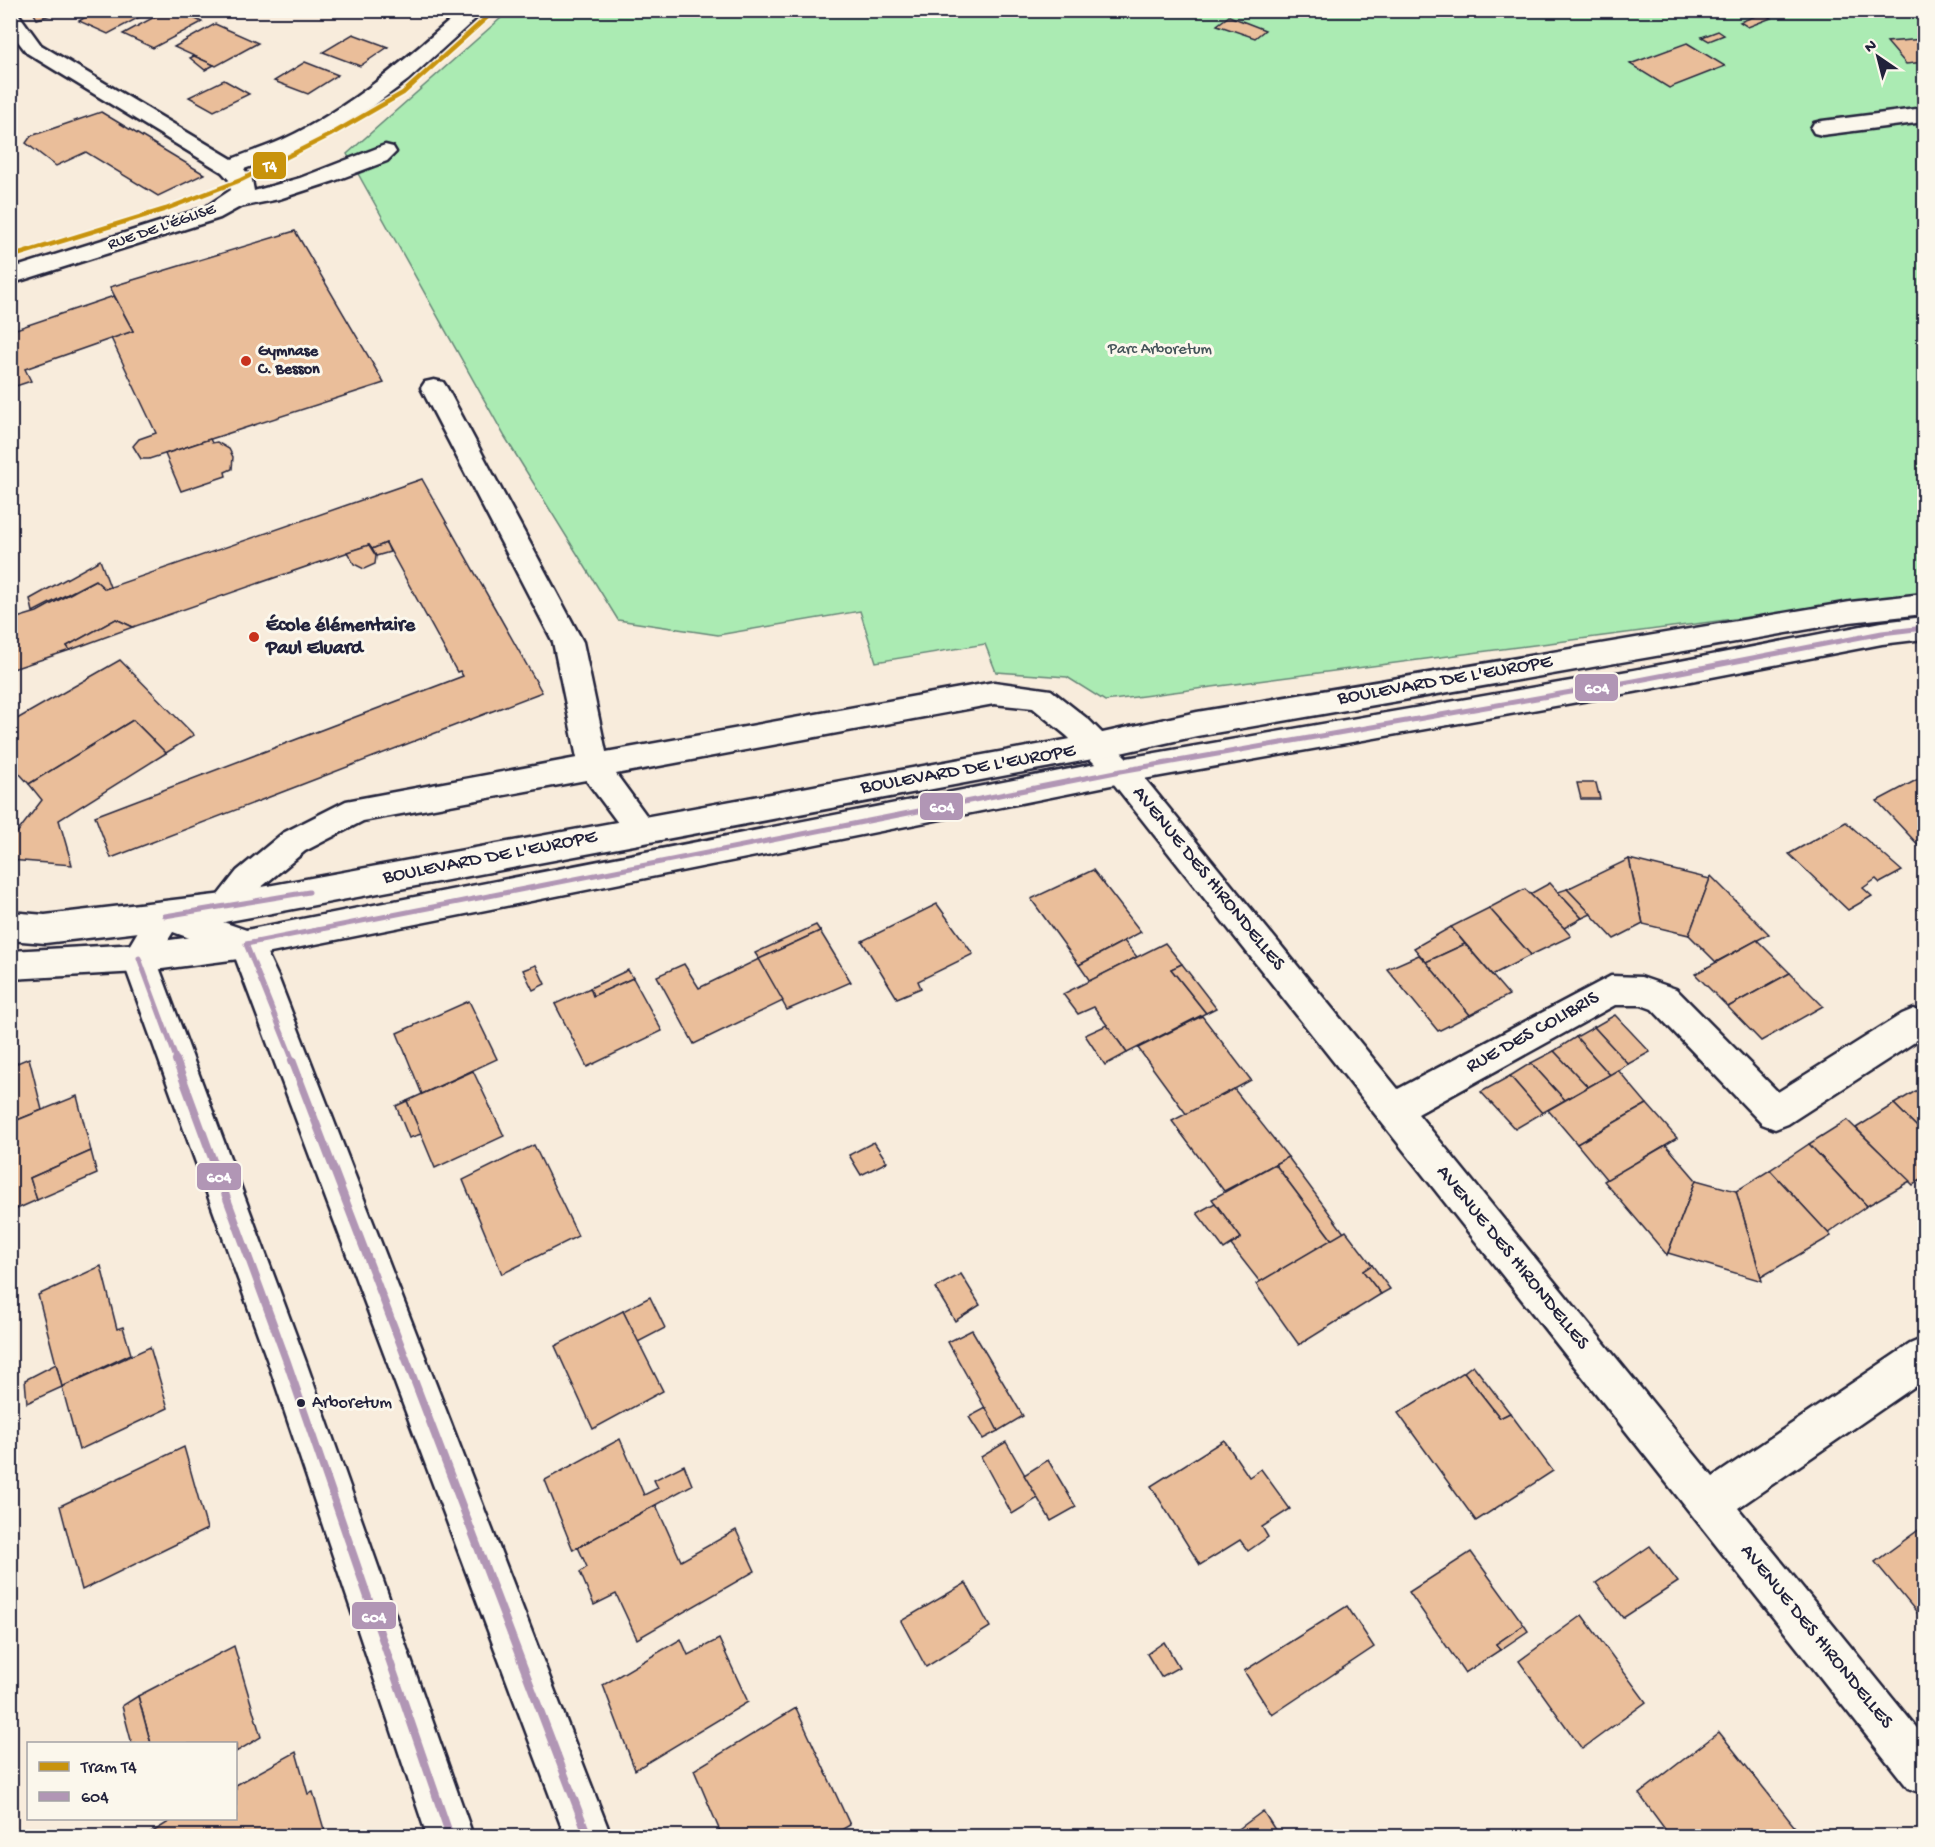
<svg xmlns="http://www.w3.org/2000/svg" width="1935" height="1847" font-family="'Gochi Hand',sans-serif">
	<rect width="100%" height="100%" fill="#f8ecdc"/>
	<filter id="ink" filterUnits="userSpaceOnUse"><feTurbulence type="fractalNoise" baseFrequency=".0167" numOctaves="2"/><feDisplacementMap in="SourceGraphic" scale="12" xChannelSelector="R" yChannelSelector="G"/><feConvolveMatrix kernelMatrix="1 2 1 2 8 2 1 2 1" color-interpolation-filters="sRGB"/></filter>
	<g filter="url(#ink)">
		<polygon fill="#abebb3" stroke="#668677" stroke-width="1.5" points="509,11 1924,11 1924,594 1105,701 1067,677 996,672 985,644 876,662 860,611 718,635 618,620 505,437 347,154"/>
		<g fill="#eabe9a" stroke="#22223b" stroke-width="1.5">
			<polygon points="32,10 56,10 57,13 37,19"/>
			<polygon points="97,10 146,10 149,12 108,34 79,21"/>
			<polygon points="167,10 180,17 185,14 202,22 153,48 123,34"/>
			<polygon points="1763,13 1771,18 1748,27 1740,22"/>
			<polygon points="1229,16 1265,30 1255,38 1217,25"/>
			<polygon points="215,24 258,43 216,66 174,47"/>
			<polygon points="1718,31 1724,35 1709,41 1702,37"/>
			<polygon points="353,34 388,47 360,66 323,52"/>
			<polygon points="1924,39 1924,62 1906,64 1887,42"/>
			<polygon points="1687,43 1725,66 1669,88 1630,64"/>
			<polygon points="194,56 214,65 205,70 190,58"/>
			<polygon points="305,62 338,75 308,94 274,81"/>
			<polygon points="224,80 249,94 214,111 189,97"/>
			<polygon points="101,112 204,174 158,196 86,152 56,166 26,143 31,136"/>
			<polygon points="295,231 384,383 149,459 141,459 133,446 139,439 156,433 111,338 133,331 110,287"/>
			<polygon points="114,296 133,331 25,369 31,381 10,388 10,331"/>
			<polygon points="210,439 212,443 217,442 229,449 233,457 232,469 225,472 226,476 181,491 165,454"/>
			<polygon points="422,479 542,692 111,858 95,816 463,676 460,671 457,672 386,543 372,549 369,545 133,627 116,619 67,646 70,650 10,670 10,620 37,612 95,580 105,589"/>
			<polygon points="386,543 390,552 376,556 372,549"/>
			<polygon points="369,545 376,556 375,564 364,569 354,564 347,552"/>
			<polygon points="100,560 110,587 105,589 95,580 33,612 30,599"/>
			<polygon points="116,619 133,627 70,650 67,646"/>
			<polygon points="120,660 194,735 166,753 133,720 29,784 10,763 10,723"/>
			<polygon points="133,720 166,753 59,820 72,865 10,860 10,842 42,800 29,784"/>
			<polygon points="1924,776 1924,851 1877,801"/>
			<polygon points="1577,783 1596,783 1600,799 1581,799"/>
			<polygon points="1846,822 1902,871 1880,883 1876,879 1863,888 1872,896 1848,910 1789,854"/>
			<polygon points="1629,859 1710,879 1689,935 1643,924"/>
			<polygon points="1629,859 1643,924 1614,939 1567,889"/>
			<polygon points="1093,870 1141,932 1079,965 1031,899"/>
			<polygon points="1711,876 1769,934 1716,962 1689,935"/>
			<polygon points="1550,883 1558,892 1582,918 1564,928 1530,894"/>
			<polygon points="1525,889 1564,928 1571,936 1531,955 1489,908"/>
			<polygon points="1567,889 1591,914 1582,918 1558,892"/>
			<polygon points="937,904 973,954 918,981 921,988 897,998 862,941"/>
			<polygon points="1489,908 1531,955 1492,975 1451,927"/>
			<polygon points="816,925 820,931 759,959 755,953"/>
			<polygon points="1451,927 1465,944 1426,962 1414,948"/>
			<polygon points="820,931 851,982 787,1010 759,959"/>
			<polygon points="1757,940 1790,973 1728,1007 1695,974"/>
			<polygon points="1124,941 1137,957 1090,981 1079,965"/>
			<polygon points="1165,943 1182,964 1171,969 1206,1013 1127,1053 1094,1007 1078,1014 1063,994"/>
			<polygon points="1465,944 1509,995 1470,1015 1426,962"/>
			<polygon points="1419,955 1426,962 1470,1015 1438,1031 1387,969"/>
			<polygon points="759,959 783,1001 694,1044 657,976 684,964 699,988"/>
			<polygon points="1182,964 1216,1008 1206,1013 1171,969"/>
			<polygon points="536,965 545,984 533,990 523,970"/>
			<polygon points="628,970 633,978 593,996 590,988"/>
			<polygon points="1790,973 1823,1006 1761,1041 1728,1007"/>
			<polygon points="633,978 662,1031 587,1067 555,1004 590,988 593,996"/>
			<polygon points="469,1001 497,1059 422,1094 397,1033"/>
			<polygon points="1615,1015 1650,1052 1628,1064 1594,1027"/>
			<polygon points="1202,1016 1251,1080 1187,1115 1138,1048"/>
			<polygon points="1107,1025 1127,1053 1105,1065 1085,1035"/>
			<polygon points="1594,1027 1628,1064 1610,1075 1576,1037"/>
			<polygon points="1576,1037 1610,1075 1588,1087 1554,1051"/>
			<polygon points="1554,1051 1588,1087 1565,1100 1531,1063"/>
			<polygon points="29,1058 42,1110 10,1123 10,1066"/>
			<polygon points="1531,1063 1565,1100 1542,1113 1510,1076"/>
			<polygon points="1618,1070 1647,1104 1577,1144 1548,1110"/>
			<polygon points="473,1071 504,1136 435,1168 407,1101"/>
			<polygon points="1510,1076 1542,1113 1515,1129 1481,1092"/>
			<polygon points="1924,1086 1924,1134 1894,1104"/>
			<polygon points="1234,1089 1288,1157 1224,1191 1172,1121"/>
			<polygon points="77,1096 91,1151 30,1178 37,1200 10,1212 10,1123"/>
			<polygon points="407,1101 421,1134 409,1138 396,1106"/>
			<polygon points="1647,1104 1677,1138 1607,1180 1577,1144"/>
			<polygon points="1894,1104 1924,1134 1924,1178 1913,1185 1856,1128"/>
			<polygon points="1847,1120 1910,1181 1867,1206 1809,1144"/>
			<polygon points="874,1142 887,1162 861,1175 849,1155"/>
			<polygon points="1809,1144 1867,1206 1828,1233 1770,1170"/>
			<polygon points="534,1145 578,1236 502,1274 463,1180"/>
			<polygon points="1666,1145 1696,1180 1667,1255 1604,1181"/>
			<polygon points="91,1151 97,1174 37,1200 30,1178"/>
			<polygon points="1288,1157 1344,1233 1332,1240 1275,1164"/>
			<polygon points="1275,1164 1332,1240 1260,1282 1231,1245 1241,1238 1212,1199"/>
			<polygon points="1770,1170 1831,1236 1761,1277 1736,1191"/>
			<polygon points="1696,1180 1736,1191 1762,1281 1668,1253"/>
			<polygon points="1215,1203 1241,1238 1224,1249 1197,1213"/>
			<polygon points="1346,1231 1372,1265 1363,1271 1381,1294 1299,1345 1256,1284"/>
			<polygon points="1372,1265 1390,1289 1381,1294 1363,1271"/>
			<polygon points="101,1266 117,1329 123,1327 131,1354 62,1387 38,1295"/>
			<polygon points="961,1274 980,1305 955,1321 935,1288"/>
			<polygon points="650,1297 665,1328 638,1342 623,1311"/>
			<polygon points="623,1311 663,1391 593,1429 555,1346"/>
			<polygon points="972,1330 1023,1416 998,1431 948,1342"/>
			<polygon points="150,1347 168,1408 79,1450 62,1387"/>
			<polygon points="56,1364 62,1387 27,1403 25,1380"/>
			<polygon points="1473,1365 1510,1413 1500,1418 1464,1372"/>
			<polygon points="1464,1372 1500,1418 1510,1413 1553,1471 1476,1521 1398,1413"/>
			<polygon points="986,1408 998,1431 983,1439 969,1417"/>
			<polygon points="620,1439 644,1495 658,1488 654,1480 684,1465 692,1485 573,1550 545,1480"/>
			<polygon points="1224,1440 1249,1477 1261,1469 1290,1509 1262,1527 1268,1537 1248,1551 1240,1540 1200,1565 1151,1486"/>
			<polygon points="1006,1442 1038,1498 1012,1514 981,1457"/>
			<polygon points="184,1447 207,1529 82,1590 60,1506"/>
			<polygon points="1048,1460 1076,1507 1051,1521 1024,1475"/>
			<polygon points="656,1505 681,1561 736,1530 755,1571 637,1639 616,1594 594,1605 580,1572 587,1567 578,1547"/>
			<polygon points="1924,1526 1924,1621 1875,1562"/>
			<polygon points="1650,1546 1678,1582 1623,1618 1596,1583"/>
			<polygon points="1471,1552 1524,1625 1496,1644 1500,1650 1465,1673 1409,1592"/>
			<polygon points="966,1583 990,1627 926,1667 901,1621"/>
			<polygon points="1347,1606 1374,1647 1272,1715 1244,1671"/>
			<polygon points="1582,1615 1646,1702 1582,1749 1519,1661"/>
			<polygon points="1524,1625 1528,1631 1500,1650 1496,1644"/>
			<polygon points="681,1639 688,1655 719,1639 748,1702 635,1770 603,1685"/>
			<polygon points="1164,1642 1179,1667 1161,1677 1147,1654"/>
			<polygon points="234,1646 261,1737 236,1752 236,1744 151,1744 138,1696"/>
			<polygon points="138,1696 151,1744 132,1744 122,1706"/>
			<polygon points="796,1708 850,1825 831,1836 722,1836 694,1770"/>
			<polygon points="1719,1732 1802,1836 1670,1836 1639,1794"/>
			<polygon points="296,1752 308,1794 313,1792 326,1836 146,1836 175,1818 236,1818 236,1785"/>
			<polygon points="1263,1811 1279,1836 1234,1836 1232,1834"/>
		</g>
		<g fill="none" stroke-linecap="round" stroke-linejoin="round">
			<defs>
				<g id="minor">
					<path d="M10,10L17,12L41,45L232,159C249,152 267,147 284,139C351,108 407,58 462,10H485L408,80L373,106L300,149L244,169L252,180L254,191L300,178L385,145L393,147L396,152L387,161L334,181L279,199L240,207L220,218L10,284V269L204,208L231,190L230,181L222,172L27,53L10,31Z"/>
					<polygon points="1924,108 1924,122 1822,135 1814,133 1811,128 1814,123 1822,121"/>
					<polygon points="434,380 443,382 447,388 583,642 606,752 994,682 1051,690 1089,720 1132,763 1398,1089 1611,976 1641,977 1676,989 1778,1092 1902,1014 1914,1009 1924,1013 1924,1036 1788,1124 1775,1129 1762,1124 1652,1009 1641,1005 1615,1005 1418,1114 1713,1477 1910,1344 1924,1338 1924,1380 1738,1508 1924,1737 1924,1794 1908,1788 1110,779 1067,736 1033,708 994,704 616,774 657,830 652,839 641,843 630,839 586,780 363,821 305,851 259,889 236,918 224,922 212,918 208,908 237,871 283,833 346,801 577,758 553,642 421,388 425,382"/>
					<polygon points="165,902 258,934 278,977 611,1836 565,1836 234,954 173,932 156,959 306,1362 473,1836 427,1836 268,1362 122,958 153,906"/>
				</g>
				<g id="major">
					<polygon points="1924,594 1924,614 1850,622 1197,736 1098,758 224,922 45,943 10,940 10,912 45,915 224,894 1098,734 1197,712 1850,602"/>
					<polygon points="1924,617 1924,639 1882,644 1634,692 1121,783 246,958 139,972 10,979 10,951 139,944 246,930 1121,759 1634,670 1882,622"/>
				</g>
			</defs>
			<use href="#minor" stroke="#22223b" stroke-width="5"/>
			<use href="#major" stroke="#22223b" stroke-width="5"/>
			<use href="#minor" fill="#fbf7ec" fill-rule="evenodd"/>
			<use href="#major" fill="#fbf7ec" fill-rule="evenodd"/>
			<defs>
				<g id="bus-1-far1">
					<polyline points="165,916 309,892"/>
					<polyline points="139,958 177,1061"/>
					<polyline points="293,1061 246,944 1121,771 1634,681 1882,633 1924,628"/>
				</g>
				<g id="bus-1">
					<polyline points="176,1060 287,1362 450,1836"/>
					<polyline points="292,1060 588,1836"/>
				</g>
			</defs>
			<use href="#bus-1-far1" stroke="#fbf7ec" stroke-width="10"/>
			<use href="#bus-1" stroke="#fbf7ec" stroke-width="12"/>
			<use href="#bus-1-far1" stroke="#b196b5" stroke-width="5"/>
			<use href="#bus-1" stroke="#b196b5" stroke-width="8"/>
			<defs>
				<polyline id="tram-1" points="10,257 166,209 241,180 330,135 403,93 495,10"/>
			</defs>
			<use href="#tram-1" stroke="#fbf7ec" stroke-width="8"/>
			<use href="#tram-1" stroke="#c8930c" stroke-width="4.5"/>
		</g>
	</g>
	<g fill="#c8321e" stroke="#fbf7ec" stroke-width="2">
		<circle cx="246" cy="361" r="6"/>
		<circle cx="254" cy="637" r="6"/>
	</g>
	<circle fill="#22223b" stroke="#fbf7ec" stroke-width="2" cx="301" cy="1403" r="5"/>
	<g text-anchor="middle" dominant-baseline="central" stroke-width="6" stroke-linejoin="round" paint-order="stroke">
		<g font-size="16" fill="#22223b" stroke="#fbf7ec">
			<text transform="translate(162 228) rotate(-19)">RUE DE L'ÉGLISE</text>
		</g>
		<g font-size="16" fill="#445459" stroke="#fbf7ec">
			<text x="1160" y="350">Parc Arboretum</text>
		</g>
		<g font-size="16" font-weight="bold" fill="#22223b" stroke="#fbf7ec" text-anchor="start">
			<text x="258" y="352">Gymnase<tspan x="258" dy="18">C. Besson</tspan></text>
		</g>
		<g font-size="18" fill="#22223b" stroke="#fbf7ec" text-anchor="start">
			<text x="312" y="1403">Arboretum</text>
		</g>
		<g font-size="20" font-weight="bold" fill="#22223b" stroke="#fbf7ec" text-anchor="start">
			<text x="266" y="626">École élémentaire<tspan x="266" dy="23">Paul Eluard</tspan></text>
		</g>
		<g font-size="20" fill="#22223b" stroke="#fbf7ec">
			<text transform="translate(1445 681) rotate(-10)">BOULEVARD DE L'EUROPE</text>
			<text transform="translate(968 770) rotate(-10)">BOULEVARD DE L'EUROPE</text>
			<text transform="translate(490 858) rotate(-11)">BOULEVARD DE L'EUROPE</text>
			<text transform="translate(1208 879) rotate(51)">AVENUE DES HIRONDELLES</text>
			<text transform="translate(1533 1033) rotate(-29)">RUE DES COLIBRIS</text>
			<text transform="translate(1512 1258) rotate(51)">AVENUE DES HIRONDELLES</text>
			<text transform="translate(1816 1637) rotate(51)">AVENUE DES HIRONDELLES</text>
		</g>
	</g>
	<g stroke="#fbf7ec" stroke-width="2">
		<rect x="252" y="151" width="35" height="29" rx="6" fill="#c8930c"/>
		<rect x="1574" y="673" width="45" height="29" rx="6" fill="#b196b5"/>
		<rect x="919" y="792" width="45" height="29" rx="6" fill="#b196b5"/>
		<rect x="196" y="1162" width="46" height="29" rx="6" fill="#b196b5"/>
		<rect x="351" y="1601" width="46" height="29" rx="6" fill="#b196b5"/>
	</g>
	<g font-size="16" text-anchor="middle" font-weight="bold" fill="#fff">
		<text x="270" y="171">T4</text>
		<text x="1597" y="693">604</text>
		<text x="942" y="812">604</text>
		<text x="219" y="1182">604</text>
		<text x="374" y="1622">604</text>
	</g>
	<rect width="1935" height="1847" fill="none" stroke="#fbf7ec" stroke-width="36"/>
	<rect x="18" y="18" width="1899" height="1811" fill="none" stroke="#22223b" stroke-width="2" filter="url(#ink)"/>
	<rect x="27" y="1742" width="210" height="78" fill="#fbf7ec" stroke="#a4a2a5" stroke-width="1.5"/>
	<rect x="39" y="1762" width="30" height="9" fill="#c8930c" stroke="#a4a2a5" stroke-width="1.5"/>
	<text x="81" y="1772" font-size="18" fill="#22223b">Tram T4</text>
	<rect x="39" y="1792" width="30" height="9" fill="#b196b5" stroke="#a4a2a5" stroke-width="1.5"/>
	<text x="81" y="1802" font-size="18" fill="#22223b">604</text>
	<g transform="translate(1878 57) rotate(325)" stroke="#fbf7ec" stroke-width="4.5" paint-order="stroke">
	<path d="M0-4.5L10 22L0 15L-10 22Z" fill="#22223b"/>
	<text y="-9" font-size="16" font-weight="bold" text-anchor="middle" fill="#22223b">N</text>
	</g>
</svg>
